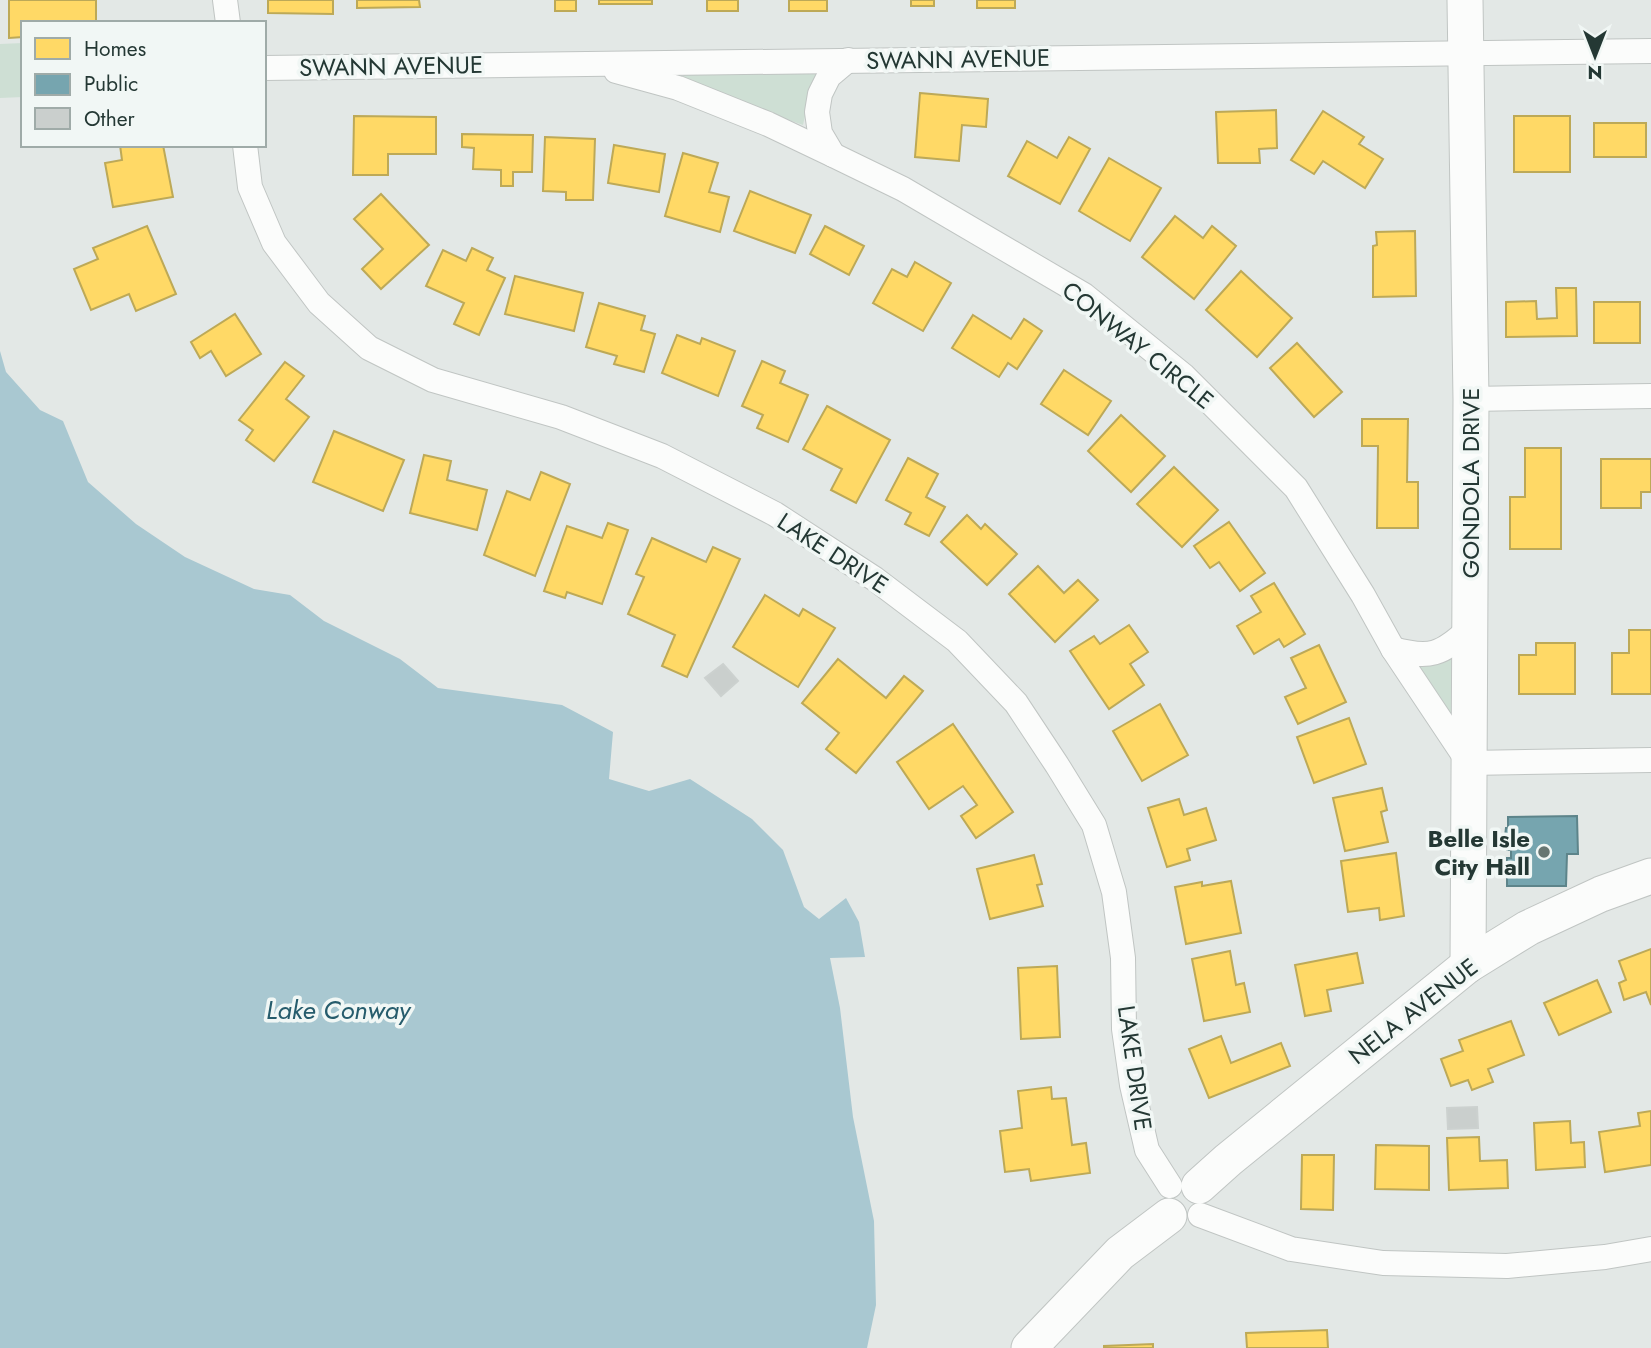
<svg xmlns="http://www.w3.org/2000/svg" width="1651" height="1348" font-family="Jost,sans-serif">
	<rect width="100%" height="100%" fill="#e3e8e6"/>
	<g fill="#cedfd4">
		<polygon points="23,43 23,97 0,98 0,44"/>
		<polygon points="821,70 809,99 803,125 684,83 683,77 685,72"/>
		<polygon points="1456,653 1461,734 1415,668 1418,662"/>
	</g>
	<polygon fill="#a9c8d1" points="0,351 6,372 40,410 63,421 88,482 136,524 185,557 254,589 290,595 324,621 400,659 438,688 562,705 613,732 609,779 649,791 690,779 752,819 783,850 804,907 819,919 846,898 859,922 865,957 830,958 840,1008 853,1117 874,1221 876,1305 867,1348 0,1348"/>
	<g fill="#ffd966" stroke="#bda957" stroke-width="2">
		<polygon points="9,0 96,0 96,23 23,23 23,37 9,38"/>
		<polygon points="268,0 333,0 333,14 268,13"/>
		<polygon points="357,0 419,0 420,7 357,8"/>
		<rect x="555" y="0" width="21" height="11"/>
		<rect x="599" y="0" width="53" height="4"/>
		<rect x="707" y="0" width="31" height="11"/>
		<rect x="789" y="0" width="38" height="11"/>
		<rect x="911" y="0" width="23" height="6"/>
		<rect x="977" y="0" width="38" height="8"/>
		<polygon points="920,93 988,99 986,127 962,125 959,161 915,157"/>
		<polygon points="1276,110 1277,148 1259,149 1260,163 1218,163 1216,112"/>
		<polygon points="1323,111 1364,137 1359,144 1383,159 1365,188 1323,161 1314,174 1291,160"/>
		<polygon points="354,116 436,117 436,154 388,154 388,175 353,175"/>
		<rect x="1514" y="116" width="56" height="56"/>
		<rect x="1594" y="123" width="52" height="34"/>
		<polygon points="462,134 533,135 532,172 513,172 513,186 501,186 501,170 473,169 474,148 462,147"/>
		<polygon points="545,137 595,139 593,200 566,200 566,192 543,191"/>
		<polygon points="1069,137 1090,149 1060,204 1008,176 1027,141 1057,158"/>
		<polygon points="120,145 163,145 173,197 113,207 105,163 122,160"/>
		<polygon points="614,145 665,154 659,192 608,183"/>
		<polygon points="683,153 718,163 709,192 729,197 720,232 665,216"/>
		<polygon points="1109,158 1161,188 1130,241 1079,211"/>
		<polygon points="750,191 811,215 795,253 734,231"/>
		<polygon points="381,194 429,245 381,289 362,269 383,249 354,219"/>
		<polygon points="1175,216 1203,238 1212,226 1236,246 1194,299 1142,257"/>
		<polygon points="147,226 176,294 136,311 129,294 91,310 74,269 98,259 93,248"/>
		<polygon points="825,226 864,246 849,275 810,254"/>
		<polygon points="1415,231 1416,296 1373,297 1373,246 1377,245 1376,232"/>
		<polygon points="472,248 493,258 487,270 505,278 479,335 454,324 464,303 426,286 443,250 466,261"/>
		<polygon points="915,262 951,283 923,331 873,303 892,269 907,277"/>
		<polygon points="1241,271 1292,318 1257,357 1206,310"/>
		<polygon points="515,276 583,293 574,331 505,314"/>
		<polygon points="1556,288 1576,288 1577,336 1506,337 1506,302 1536,301 1537,319 1557,318"/>
		<rect x="1594" y="302" width="46" height="41"/>
		<polygon points="599,303 645,316 641,330 655,334 644,372 614,364 617,356 586,347"/>
		<polygon points="235,314 261,354 226,376 211,351 200,358 191,342"/>
		<polygon points="973,315 1011,339 1024,319 1042,331 1017,369 1008,363 999,377 952,348"/>
		<polygon points="677,335 700,344 702,338 735,351 718,396 662,373"/>
		<polygon points="1297,343 1342,392 1314,417 1270,368"/>
		<polygon points="762,361 785,371 780,383 808,395 788,442 757,428 763,415 742,406"/>
		<polygon points="285,362 304,376 286,399 309,417 274,461 246,440 253,430 239,420"/>
		<polygon points="1064,370 1111,401 1088,435 1041,404"/>
		<polygon points="827,406 890,440 856,503 831,490 842,469 803,449"/>
		<polygon points="1121,415 1165,456 1131,492 1088,451"/>
		<polygon points="1362,419 1408,419 1407,482 1418,482 1418,528 1377,528 1378,446 1362,446"/>
		<polygon points="334,431 404,460 383,511 313,482"/>
		<polygon points="1525,448 1561,448 1561,549 1510,549 1510,497 1525,497"/>
		<polygon points="424,455 451,461 447,480 487,490 477,530 410,513"/>
		<polygon points="908,458 938,474 926,497 945,507 929,536 905,524 911,513 886,500"/>
		<polygon points="1601,459 1651,459 1651,492 1641,492 1641,508 1601,508"/>
		<polygon points="1174,467 1218,510 1182,547 1137,504"/>
		<polygon points="541,472 570,484 535,576 484,555 507,491 530,500"/>
		<polygon points="967,515 981,529 985,524 1017,554 987,585 941,542"/>
		<polygon points="1229,522 1265,573 1240,591 1219,562 1210,568 1194,546"/>
		<polygon points="608,523 628,530 602,604 567,592 565,598 544,591 567,526 602,538"/>
		<polygon points="652,538 706,562 713,547 740,559 687,677 662,666 675,635 628,614 644,577 636,574"/>
		<polygon points="1038,566 1064,593 1078,580 1098,600 1055,642 1009,594"/>
		<polygon points="1274,583 1305,634 1284,647 1279,639 1254,654 1237,626 1261,612 1251,596"/>
		<polygon points="765,595 799,616 803,609 835,628 798,687 733,647"/>
		<polygon points="1129,625 1148,652 1130,664 1144,685 1109,709 1070,651 1094,636 1100,644"/>
		<polygon points="1629,630 1651,630 1651,694 1612,694 1612,653 1629,653"/>
		<polygon points="1536,643 1575,643 1575,694 1519,694 1519,655 1536,655"/>
		<polygon points="1319,645 1346,702 1298,724 1285,697 1306,688 1291,658"/>
		<polygon points="838,659 886,698 904,676 923,691 856,773 826,749 839,733 802,703"/>
		<polygon points="1160,704 1188,755 1142,781 1113,731"/>
		<polygon points="1349,718 1366,764 1314,783 1297,737"/>
		<polygon points="953,724 1013,812 976,838 961,816 977,805 963,786 929,809 897,762"/>
		<polygon points="1382,788 1387,810 1381,812 1388,842 1345,851 1333,798"/>
		<polygon points="1179,799 1184,815 1206,808 1216,840 1187,849 1190,860 1167,867 1148,808"/>
		<polygon points="1396,853 1404,916 1380,920 1379,908 1348,912 1341,861"/>
		<polygon points="1034,855 1042,884 1037,885 1043,906 990,919 977,869"/>
		<polygon points="1231,881 1241,933 1186,944 1175,887 1202,882 1202,886"/>
		<polygon points="1651,949 1651,1005 1646,992 1624,1000 1619,983 1626,980 1619,961"/>
		<polygon points="1230,951 1236,985 1244,983 1250,1012 1204,1021 1192,959"/>
		<polygon points="1357,953 1363,983 1327,990 1331,1011 1305,1016 1295,965"/>
		<polygon points="1057,966 1060,1037 1021,1039 1018,968"/>
		<polygon points="1597,980 1611,1012 1559,1035 1544,1003"/>
		<polygon points="1511,1021 1524,1055 1488,1069 1493,1082 1472,1090 1468,1080 1451,1086 1441,1059 1463,1051 1459,1040"/>
		<polygon points="1221,1036 1231,1063 1281,1043 1290,1066 1209,1098 1189,1049"/>
		<polygon points="1051,1087 1052,1099 1066,1098 1072,1145 1086,1143 1090,1173 1031,1181 1029,1169 1005,1172 1000,1131 1022,1128 1018,1091"/>
		<polygon points="1651,1111 1651,1165 1605,1172 1599,1132 1640,1126 1638,1113"/>
		<polygon points="1570,1121 1571,1143 1584,1142 1585,1167 1536,1170 1534,1123"/>
		<polygon points="1479,1137 1480,1161 1507,1160 1508,1188 1449,1190 1447,1138"/>
		<polygon points="1376,1145 1429,1146 1429,1190 1375,1189"/>
		<polygon points="1302,1155 1334,1155 1333,1210 1301,1209"/>
		<polygon points="1327,1330 1328,1348 1247,1348 1246,1333"/>
		<polygon points="1153,1344 1153,1348 1104,1348 1104,1346"/>
	</g>
	<polygon fill="#76a5af" stroke="#5d848a" stroke-width="2" points="1577,816 1578,854 1567,854 1566,886 1507,886 1507,858 1511,858 1511,850 1507,850 1507,844 1504,844 1506,828 1508,828 1508,817"/>
	<g fill="#cacfcd" stroke="#ccd1cf" stroke-width="2">
		<polygon points="723,664 738,681 721,696 705,678"/>
		<polygon points="1477,1107 1478,1128 1448,1129 1447,1108"/>
	</g>
	<g fill="none" stroke-linecap="round" stroke-linejoin="round">
		<defs>
			<g id="street">
				<polyline points="225,0 228,23"/>
				<polyline points="264,68 1651,51"/>
				<polyline points="616,71 678,88 768,124 833,155 903,189 1084,295 1183,375 1296,488 1363,595 1393,649 1469,763 1651,760"/>
				<polyline points="245,145 250,187 274,243 319,303 369,348 433,380 561,417 662,456 775,514 875,579 957,641 1016,703 1057,765 1094,825 1114,892 1123,958 1124,1029 1132,1085 1147,1150 1170,1186"/>
				<polyline points="833,155 820,133 817,112 820,94 829,76 848,60"/>
				<polyline points="1471,399 1651,396"/>
				<path d="M1393,649C1430,659 1441,655 1469,629"/>
				<polyline points="1200,1215 1291,1249 1383,1263 1507,1266 1605,1257 1651,1249"/>
			</g>
			<g id="secondary">
				<polyline points="1465,0 1471,399 1468,965"/>
				<polyline points="1199,1186 1228,1160 1468,965 1528,928 1601,894 1651,876"/>
				<polyline points="1029,1348 1120,1253 1169,1216"/>
			</g>
		</defs>
		<use href="#street" stroke="#c0c5c3" stroke-width="26"/>
		<use href="#secondary" stroke="#c0c5c3" stroke-width="37"/>
		<use href="#street" stroke="#fbfcfb" stroke-width="24"/>
		<use href="#secondary" stroke="#fbfcfb" stroke-width="35"/>
	</g>
	<circle fill="#677672" stroke="#f1f7f5" stroke-width="2.5" cx="1544" cy="852" r="7"/>
	<g text-anchor="middle" dominant-baseline="central" stroke-width="7" stroke-linejoin="round" paint-order="stroke">
		<g font-size="24" fill="#243834" stroke="#f1f7f5">
			<text transform="translate(958 59) rotate(-1)">SWANN AVENUE</text>
			<text transform="translate(391 66) rotate(-1)">SWANN AVENUE</text>
			<text transform="translate(1138 345) rotate(39)">CONWAY CIRCLE</text>
			<text transform="translate(1470 483) rotate(-90)">GONDOLA DRIVE</text>
			<text transform="translate(833 553) rotate(33)">LAKE DRIVE</text>
			<text transform="translate(1413 1011) rotate(-38)">NELA AVENUE</text>
			<text transform="translate(1135 1068) rotate(82)">LAKE DRIVE</text>
		</g>
		<g font-size="24" font-weight="bold" fill="#243834" stroke="#f1f7f5" text-anchor="end">
			<text x="1530" y="838">Belle Isle<tspan x="1530" dy="28">City Hall</tspan></text>
		</g>
		<g font-size="26" font-style="italic" fill="#265c6c" stroke="#f1f7f5">
			<text x="338" y="1010">Lake Conway</text>
		</g>
	</g>
	<rect x="21" y="21" width="245" height="126" fill="#f1f7f5" stroke="#9faba8" stroke-width="2"/>
	<rect x="35" y="38" width="35" height="21" fill="#ffd966" stroke="#9faba8" stroke-width="2"/>
	<text x="84" y="56" font-size="21" fill="#243834">Homes</text>
	<rect x="35" y="74" width="35" height="21" fill="#76a5af" stroke="#9faba8" stroke-width="2"/>
	<text x="84" y="91" font-size="21" fill="#243834">Public</text>
	<rect x="35" y="108" width="35" height="21" fill="#cacfcd" stroke="#9faba8" stroke-width="2"/>
	<text x="84" y="126" font-size="21" fill="#243834">Other</text>
	<g transform="translate(1595 56) rotate(180)" stroke="#f1f7f5" stroke-width="5" paint-order="stroke">
	<path d="M0-5L12 26L0 18L-12 26Z" fill="#243834"/>
	<text y="-10" font-size="19" font-weight="bold" text-anchor="middle" fill="#243834">N</text>
	</g>
</svg>
